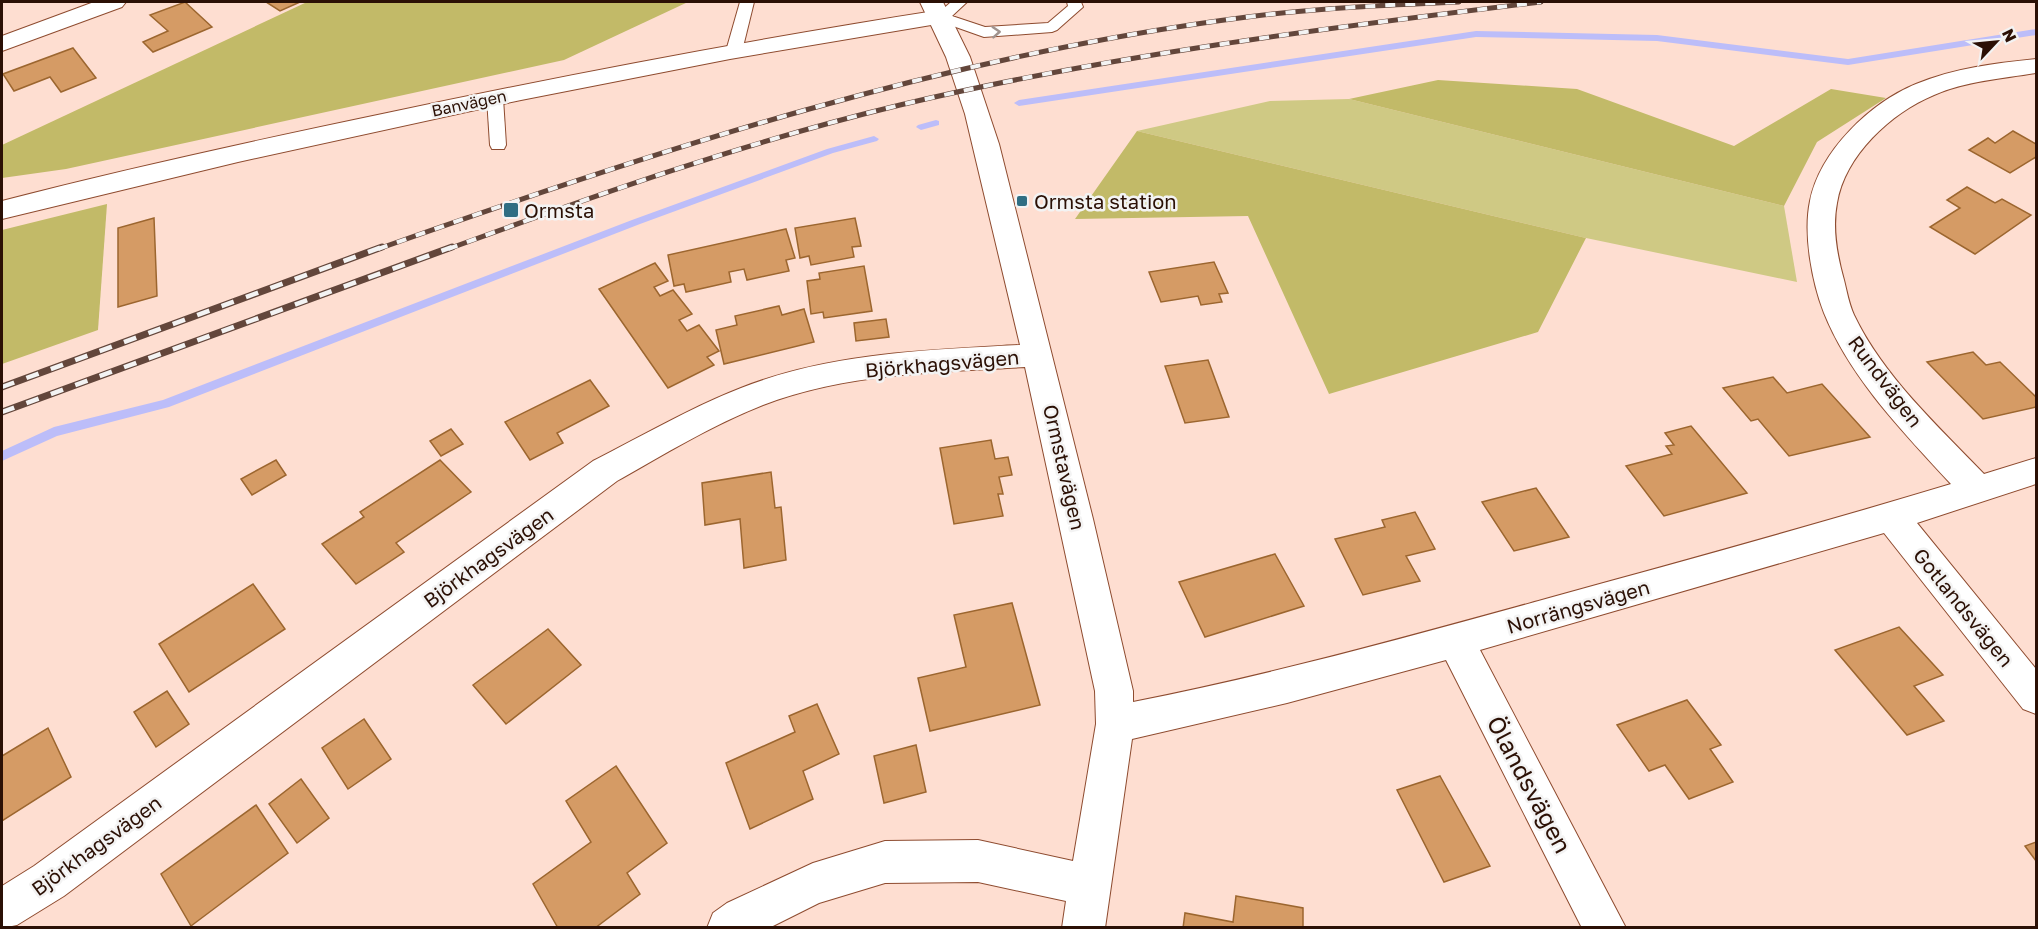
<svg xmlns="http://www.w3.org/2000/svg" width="2038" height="929" font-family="'Golos Text',sans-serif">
	<rect width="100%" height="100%" fill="#feded1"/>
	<polygon fill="#cfc984" points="1349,99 1784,206 1797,282 1586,238 1137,131 1270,101"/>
	<g fill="#c2ba68">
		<polygon points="307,2 688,2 564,60 66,169 2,178 2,145"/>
		<polygon points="1438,80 1577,89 1734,146 1831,89 1886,98 1817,142 1784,206 1349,99"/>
		<polygon points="1137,131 1586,238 1538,332 1329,394 1248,216 1075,219"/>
		<polygon points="107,204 98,330 2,364 2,230"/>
	</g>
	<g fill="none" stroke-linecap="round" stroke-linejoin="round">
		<g fill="#bcbdf9" fill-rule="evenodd">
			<polygon points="2036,29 2036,35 1848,65 1657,41 1476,37 1019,106 1014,103 1019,100 1476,31 1657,35 1848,59"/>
			<polygon points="936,120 939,121 939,125 921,130 916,127 918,125"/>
			<polygon points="874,136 879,139 877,141 833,153 640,224 169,407 57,436 2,461 2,451 54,427 163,400 632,220 827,149"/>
		</g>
	</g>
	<g fill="#d59b65" stroke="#9c662f" stroke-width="1.5">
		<polygon points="185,2 212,27 153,52 143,42 168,31 150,15"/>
		<polygon points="266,2 300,2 280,11"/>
		<polygon points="73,48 96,78 61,92 50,77 14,91 3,74"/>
		<polygon points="2013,131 2036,144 2036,157 2010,173 1969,150 1988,138 1995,143"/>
		<polygon points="1967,187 1995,203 2002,199 2031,215 1975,254 1930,227 1960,208 1947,200"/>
		<polygon points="154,218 157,296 118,307 118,228"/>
		<polygon points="855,218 861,246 852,247 854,257 811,265 809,256 800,258 795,228"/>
		<polygon points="786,229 795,258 786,260 789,271 747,280 744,269 729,272 731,282 686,292 684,284 674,286 668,255"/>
		<polygon points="1214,262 1228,293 1219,294 1222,302 1201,305 1198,296 1161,302 1149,272"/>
		<polygon points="655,263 668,281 654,287 660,296 673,290 692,314 679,320 687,331 699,325 719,351 707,357 714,365 668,388 599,289"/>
		<polygon points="864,266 872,311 824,318 823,312 811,314 807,281 820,279 819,273"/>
		<polygon points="779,306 782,315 804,309 814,342 724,364 716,330 737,325 735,316"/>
		<polygon points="886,319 889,337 856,341 854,323"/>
		<polygon points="1973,352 1986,365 2000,362 2036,397 2036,407 1983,419 1927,362"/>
		<polygon points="1208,360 1229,417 1185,423 1165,366"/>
		<polygon points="1773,377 1787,393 1822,384 1870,437 1789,456 1758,419 1751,421 1723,388"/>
		<polygon points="590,380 609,406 557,433 563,443 530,460 505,422"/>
		<polygon points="1691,426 1747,493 1664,516 1626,466 1672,454 1666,446 1674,445 1665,433"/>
		<polygon points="451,429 463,444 441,456 430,441"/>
		<polygon points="991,440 995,459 1008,457 1012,475 999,477 1003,494 998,494 1003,516 954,524 940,448"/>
		<polygon points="276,460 286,475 252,495 241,479"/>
		<polygon points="440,460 471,492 396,543 404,552 356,584 322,544 364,517 360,512"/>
		<polygon points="771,472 775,508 781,507 786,560 744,568 740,519 705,525 702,483"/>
		<polygon points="1536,488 1569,537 1514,551 1482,502"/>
		<polygon points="1415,512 1435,549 1406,556 1420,581 1363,595 1335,539 1385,527 1382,520"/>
		<polygon points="1275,554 1304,606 1205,637 1179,582"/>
		<polygon points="253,584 285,629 189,692 159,644"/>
		<polygon points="1012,603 1040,705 930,731 918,678 966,667 954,615"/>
		<polygon points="1899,627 1943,675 1914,686 1944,721 1907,735 1835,650"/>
		<polygon points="548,629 581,665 506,724 473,685"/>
		<polygon points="167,691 189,724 156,747 134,712"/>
		<polygon points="1687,700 1721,745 1710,749 1733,782 1689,799 1665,765 1649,771 1617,725"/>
		<polygon points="817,704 839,754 803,771 813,799 750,829 726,763 795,732 789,716"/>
		<polygon points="364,719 391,759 348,789 322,748"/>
		<polygon points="48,728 71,777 2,821 2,756"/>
		<polygon points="916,745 926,792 884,803 874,756"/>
		<polygon points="616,766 667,843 627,873 640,894 595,928 558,928 533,884 591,842 566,801"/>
		<polygon points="1440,776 1490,866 1444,882 1397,790"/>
		<polygon points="301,779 329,818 297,843 269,804"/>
		<polygon points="256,805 288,853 191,926 161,874"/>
		<polygon points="2036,842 2036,861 2025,846"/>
		<polygon points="1236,896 1303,908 1303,928 1183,928 1185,913 1233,922"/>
	</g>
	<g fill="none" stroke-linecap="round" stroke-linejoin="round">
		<defs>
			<g id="lane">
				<polygon points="740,2 754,2 742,51 734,56 726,51"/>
				<polygon points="951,2 967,2 952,16 985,27 1048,23 1068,6 1067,2 1081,2 1083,7 1057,30 1052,32 984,37 936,20 934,17"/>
				<polygon points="495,93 503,98 506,145 504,149 492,149 490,145 487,98"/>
			</g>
			<g id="street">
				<polygon points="94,2 126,2 122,7 2,51 2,36"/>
				<path d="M920,2H943L970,57L999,144L1093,519L1133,691V702C1271,675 1407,637 1542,600C1679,562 1816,525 1951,484C1904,433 1850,378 1824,313C1812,282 1803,234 1810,201C1820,151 1870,103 1916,84C1954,68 1997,63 2036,59V73C2002,79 1966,81 1934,95C1891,113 1845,155 1837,203C1832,229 1837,255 1844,280C1847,292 1849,304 1854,315C1883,376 1938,426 1984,474L2036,458V484L1917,523L2036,669V714L2023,709L1884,533L1480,650L1626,928H1582L1446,660L1287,703L1132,739L1105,928H1062L1066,901L978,882L885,883L819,903L769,928H707L713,913L727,903L813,863L885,841L978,840L1073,861L1096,724L1095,691L1025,367C938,372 846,373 763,405C712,425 665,454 617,481L64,896L17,925L2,928V886L34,866L593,461C642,436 690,408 741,388C829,353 927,350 1020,345L965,114L946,57Z"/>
			</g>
			<path id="secondary" d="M941,10L949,12L953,17L949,22L730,59L521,100L238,162L2,219V201C129,168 258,140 387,113C571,74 755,39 941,10Z"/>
		</defs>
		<use href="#lane" stroke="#8e4b2f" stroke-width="2"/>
		<use href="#street" stroke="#8e4b2f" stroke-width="2"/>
		<use href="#secondary" stroke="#8e4b2f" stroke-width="2"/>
		<use href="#lane" fill="#fff" fill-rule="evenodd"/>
		<use href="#street" fill="#fff" fill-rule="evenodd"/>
		<use href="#secondary" fill="#fff" fill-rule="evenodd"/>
		<defs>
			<g id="rail-far1">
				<path d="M378,249C660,149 949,55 1247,17C1317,8 1388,5 1459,2"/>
				<path d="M448,249C596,195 746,142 900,105C1111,55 1326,28 1541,2"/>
			</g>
			<g id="rail">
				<polyline points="2,387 382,247"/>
				<polyline points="2,412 452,247"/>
			</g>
		</defs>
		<use href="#rail-far1" stroke="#63463b" stroke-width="5"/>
		<use href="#rail" stroke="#63463b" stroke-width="7"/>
		<use href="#rail-far1" stroke="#f3f3f3" stroke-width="4" stroke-dasharray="10" stroke-linecap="butt"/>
		<use href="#rail" stroke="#f3f3f3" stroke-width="4.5" stroke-dasharray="13" stroke-linecap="butt"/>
	</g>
	<defs><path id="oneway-chevron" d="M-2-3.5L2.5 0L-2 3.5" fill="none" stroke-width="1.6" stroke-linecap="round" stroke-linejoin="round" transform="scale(1.5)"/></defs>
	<use stroke="#a0938e" href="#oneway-chevron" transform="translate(996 32) rotate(-4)"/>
	<g fill="#2f6e83" stroke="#f3f3f3" stroke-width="2">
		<rect x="1016" y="195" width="12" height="12" rx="3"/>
		<rect x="503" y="202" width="16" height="16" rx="3"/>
	</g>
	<g text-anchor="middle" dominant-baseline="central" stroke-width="5" stroke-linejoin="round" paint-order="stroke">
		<g font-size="16" fill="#2b1005" stroke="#f3f3f3">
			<text transform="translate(469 103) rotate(-12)">Banvägen</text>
		</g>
		<g font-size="20" fill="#2b1005" stroke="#f3f3f3" text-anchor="start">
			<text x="1034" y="201">Ormsta station</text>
			<text x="524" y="210">Ormsta</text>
		</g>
		<g font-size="20" fill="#2b1005" stroke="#f3f3f3">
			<text transform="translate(942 363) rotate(-5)">Björkhagsvägen</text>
			<text transform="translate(1886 381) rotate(53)">Rundvägen</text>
			<text transform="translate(1065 467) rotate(77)">Ormstavägen</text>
			<text transform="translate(488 557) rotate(-36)">Björkhagsvägen</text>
			<text transform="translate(1578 606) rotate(-16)">Norrängsvägen</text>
			<text transform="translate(1964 607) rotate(51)">Gotlandsvägen</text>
			<text transform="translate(96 845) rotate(-36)">Björkhagsvägen</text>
		</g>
		<g font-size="24" fill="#2b1005" stroke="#f3f3f3">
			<text transform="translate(1530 784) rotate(62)">Ölandsvägen</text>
		</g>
	</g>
	<rect width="2038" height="929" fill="none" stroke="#2b1005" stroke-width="6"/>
	<g transform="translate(1996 42) rotate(64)" stroke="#f3f3f3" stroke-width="4.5" paint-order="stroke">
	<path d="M0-4.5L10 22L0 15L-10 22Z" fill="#2b1005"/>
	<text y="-9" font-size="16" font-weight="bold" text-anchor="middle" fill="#2b1005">N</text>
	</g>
</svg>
